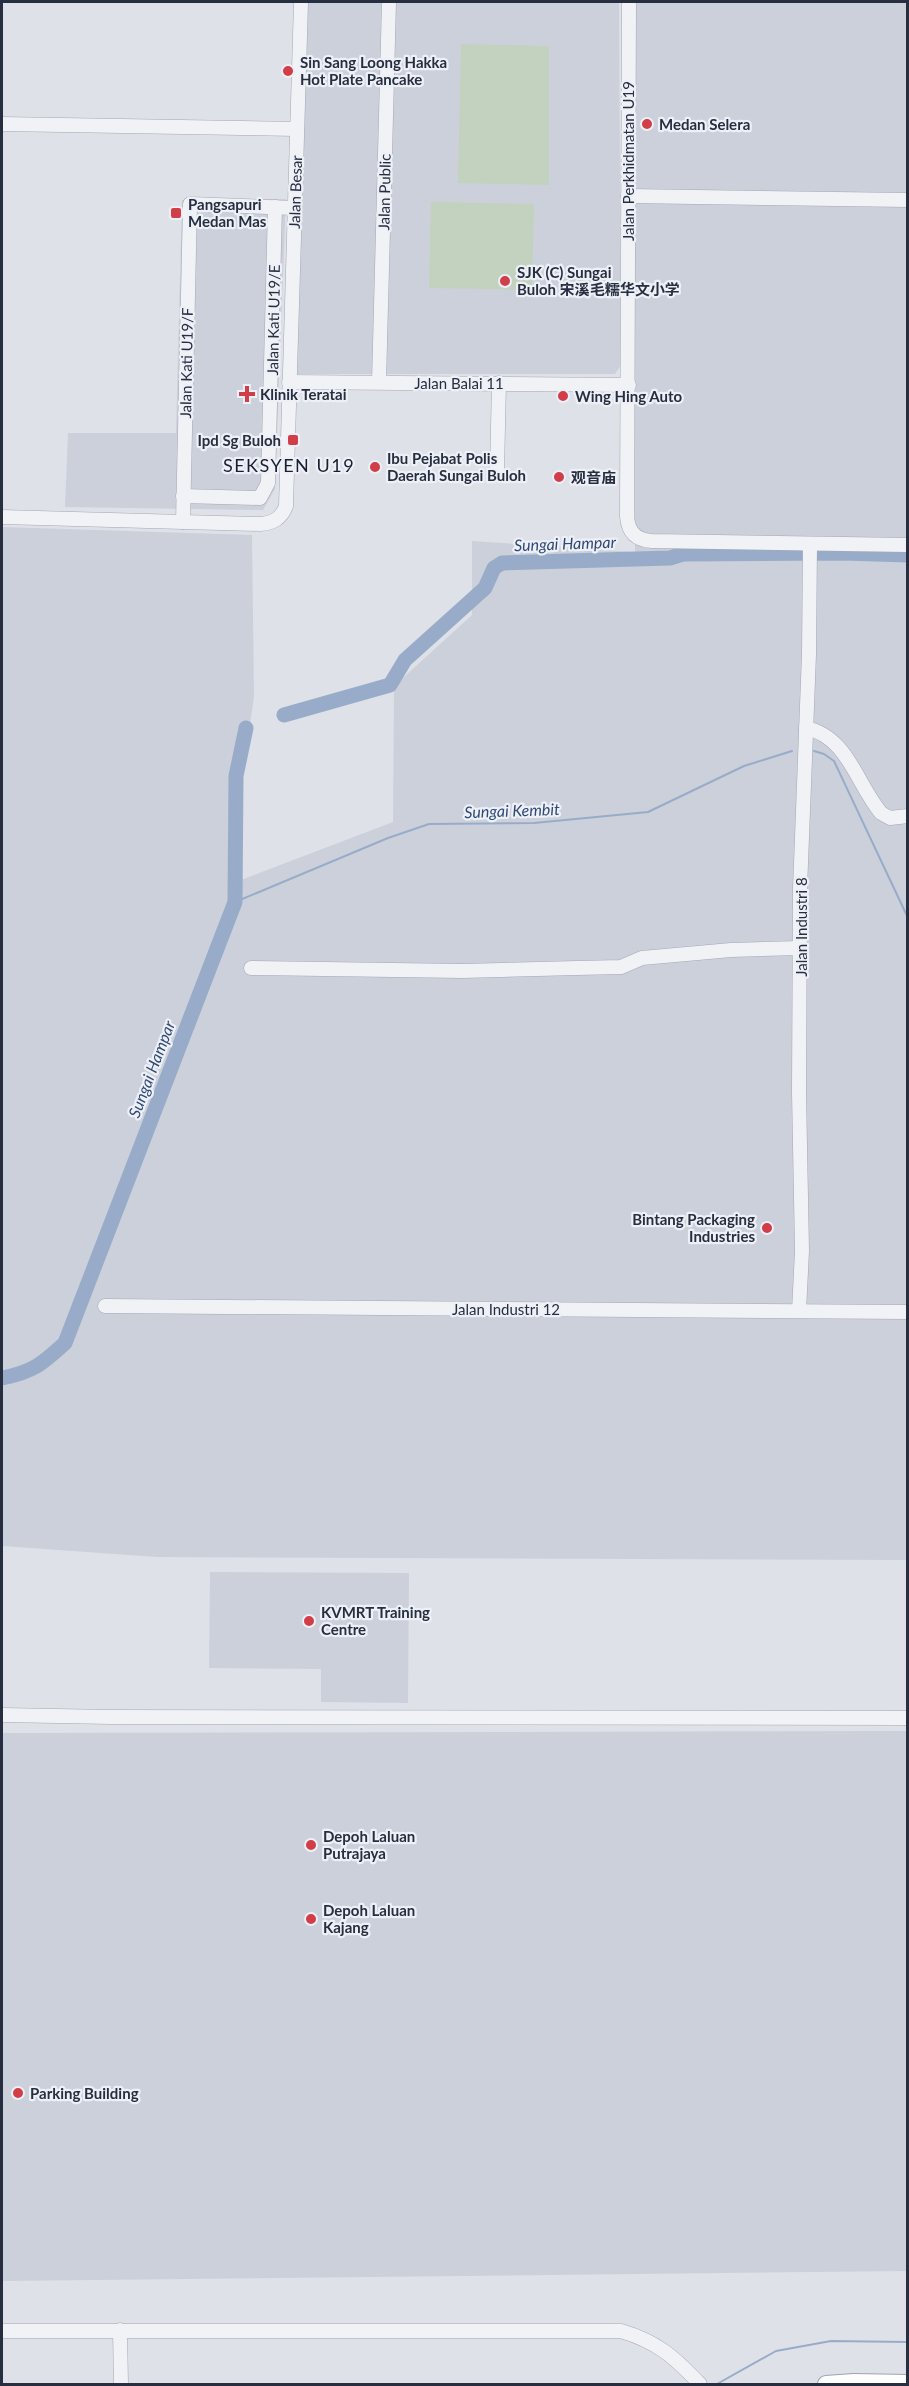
<svg xmlns="http://www.w3.org/2000/svg" width="909" height="2386" font-family="Lato,'Noto Sans SC',sans-serif">
	<rect width="100%" height="100%" fill="#dee1e8"/>
	<g fill="#ccd0da">
		<polygon points="307,2 619,2 621,365 615,374 296,374"/>
		<polygon points="634,2 907,2 907,1560 157,1557 2,1546 2,527 252,535 254,696 242,782 241,880 393,822 394,686 472,615 472,541 635,552"/>
		<polygon points="286,199 275,489 263,510 65,507 68,433 176,433 182,200"/>
		<polygon points="210,1572 409,1573 408,1703 321,1702 321,1669 209,1668"/>
		<polygon points="907,1731 907,2271 2,2281 2,1733"/>
	</g>
	<g fill="#c2d2bf">
		<polygon points="461,44 549,46 549,185 458,183"/>
		<polygon points="431,202 534,204 532,290 429,288"/>
	</g>
	<g fill="none" stroke-linecap="round" stroke-linejoin="round">
		<g stroke="#98acc9" stroke-width="2">
			<polyline points="814,751 824,754 834,761 908,918"/>
			<polyline points="235,902 388,838 429,824 534,823 648,812 744,766 792,751"/>
			<polyline points="717,2384 776,2351 831,2341 908,2342"/>
		</g>
		<g stroke="#98acc9" stroke-width="15">
			<polyline points="284,715 390,685 405,660 485,588 494,568 502,563 670,558 683,554 842,553 908,555"/>
			<path d="M2,1378C33,1372 42,1364 65,1343L235,902L236,776L246,728"/>
		</g>
		<defs>
			<g id="minor">
				<path d="M629,2L627,516C628,532 636,540 652,541L908,545"/>
				<polyline points="2,124 297,129"/>
				<polyline points="628,196 908,200"/>
				<polyline points="289,382 629,385"/>
				<polyline points="379,382 389,2"/>
				<polyline points="497,471 499,383"/>
				<polyline points="183,496 260,498 268,483 275,207"/>
				<path d="M2,517L260,524C273,523 281,519 286,506L301,2"/>
				<polyline points="183,522 190,204 295,208"/>
				<path d="M806,728C848,737 856,783 881,813L890,818L908,816"/>
				<polyline points="251,968 463,971 577,968 621,967 642,958 731,950 800,948"/>
				<polyline points="105,1306 908,1312"/>
				<polyline points="799,1311 802,1251 799,1092 800,889 809,654 810,544"/>
				<polyline points="2,1715 111,1717 908,1718"/>
				<polyline points="120,2330 121,2384"/>
				<path d="M2,2331H621C658,2342 674,2357 700,2384"/>
			</g>
			<polyline id="major" points="826,2384 854,2382 908,2383"/>
		</defs>
		<use href="#minor" stroke="#a3a8b2" stroke-width="15"/>
		<use href="#major" stroke="#9da4b4" stroke-width="18"/>
		<use href="#minor" stroke="#f1f2f6" stroke-width="14"/>
		<use href="#major" stroke="#fff" stroke-width="16"/>
	</g>
	<g fill="#d23e48" stroke="#edf0f6" stroke-width="2">
		<circle cx="288" cy="71" r="6"/>
		<circle cx="647" cy="124" r="6"/>
		<rect x="170" y="207" width="12" height="12" rx="3"/>
		<circle cx="505" cy="281" r="6"/>
		<path d="M244 385h6v6h6v6h-6v6h-6v-6h-6v-6h6z"/>
		<circle cx="563" cy="396" r="6"/>
		<rect x="287" y="434" width="12" height="12" rx="3"/>
		<circle cx="375" cy="467" r="6"/>
		<circle cx="559" cy="477" r="6"/>
		<circle cx="767" cy="1228" r="6"/>
		<circle cx="309" cy="1621" r="6"/>
		<circle cx="311" cy="1845" r="6"/>
		<circle cx="311" cy="1919" r="6"/>
		<circle cx="18" cy="2093" r="6"/>
	</g>
	<g text-anchor="middle" dominant-baseline="central" stroke-width="4.5" stroke-linejoin="round" paint-order="stroke">
		<g font-size="15" font-weight="bold" fill="#272e3f" stroke="#edf0f6" text-anchor="start">
			<text x="300" y="62">Sin Sang Loong Hakka<tspan x="300" dy="17">Hot Plate Pancake</tspan></text>
			<text x="659" y="124">Medan Selera</text>
			<text x="188" y="204">Pangsapuri<tspan x="188" dy="17">Medan Mas</tspan></text>
			<text x="517" y="272">SJK (C) Sungai<tspan x="517" dy="17">Buloh 宋溪毛糯华文小学</tspan></text>
			<text x="260" y="394">Klinik Teratai</text>
			<text x="575" y="396">Wing Hing Auto</text>
			<text x="281" y="440" text-anchor="end">Ipd Sg Buloh</text>
			<text x="387" y="458">Ibu Pejabat Polis<tspan x="387" dy="17">Daerah Sungai Buloh</tspan></text>
			<text x="571" y="477">观音庙</text>
			<text x="755" y="1219" text-anchor="end">Bintang Packaging<tspan x="755" dy="17">Industries</tspan></text>
			<text x="321" y="1612">KVMRT Training<tspan x="321" dy="17">Centre</tspan></text>
			<text x="323" y="1836">Depoh Laluan<tspan x="323" dy="17">Putrajaya</tspan></text>
			<text x="323" y="1910">Depoh Laluan<tspan x="323" dy="17">Kajang</tspan></text>
			<text x="30" y="2093">Parking Building</text>
		</g>
		<g font-size="15" fill="#272e3f" stroke="#edf0f6">
			<text transform="translate(628 161) rotate(-90)">Jalan Perkhidmatan U19</text>
			<text transform="translate(295 192) rotate(-88)">Jalan Besar</text>
			<text transform="translate(384 192) rotate(-89)">Jalan Public</text>
			<text transform="translate(273 320) rotate(-89)">Jalan Kati U19/E</text>
			<text transform="translate(186 363) rotate(-89)">Jalan Kati U19/F</text>
			<text x="459" y="383">Jalan Balai 11</text>
			<text transform="translate(801 927) rotate(-90)">Jalan Industri 8</text>
			<text x="506" y="1309">Jalan Industri 12</text>
		</g>
		<g font-size="16" font-style="italic" fill="#304974" stroke="#edf0f6">
			<text transform="translate(565 543) rotate(-2)">Sungai Hampar</text>
			<text transform="translate(512 810) rotate(-2)">Sungai Kembit</text>
			<text transform="translate(151 1069) rotate(-69)">Sungai Hampar</text>
		</g>
		<g font-size="18" letter-spacing="1.5" fill="#191f30" stroke="#edf0f6">
			<text x="289" y="465">SEKSYEN U19</text>
		</g>
	</g>
	<rect width="909" height="2386" fill="none" stroke="#272e3f" stroke-width="6"/>
</svg>
